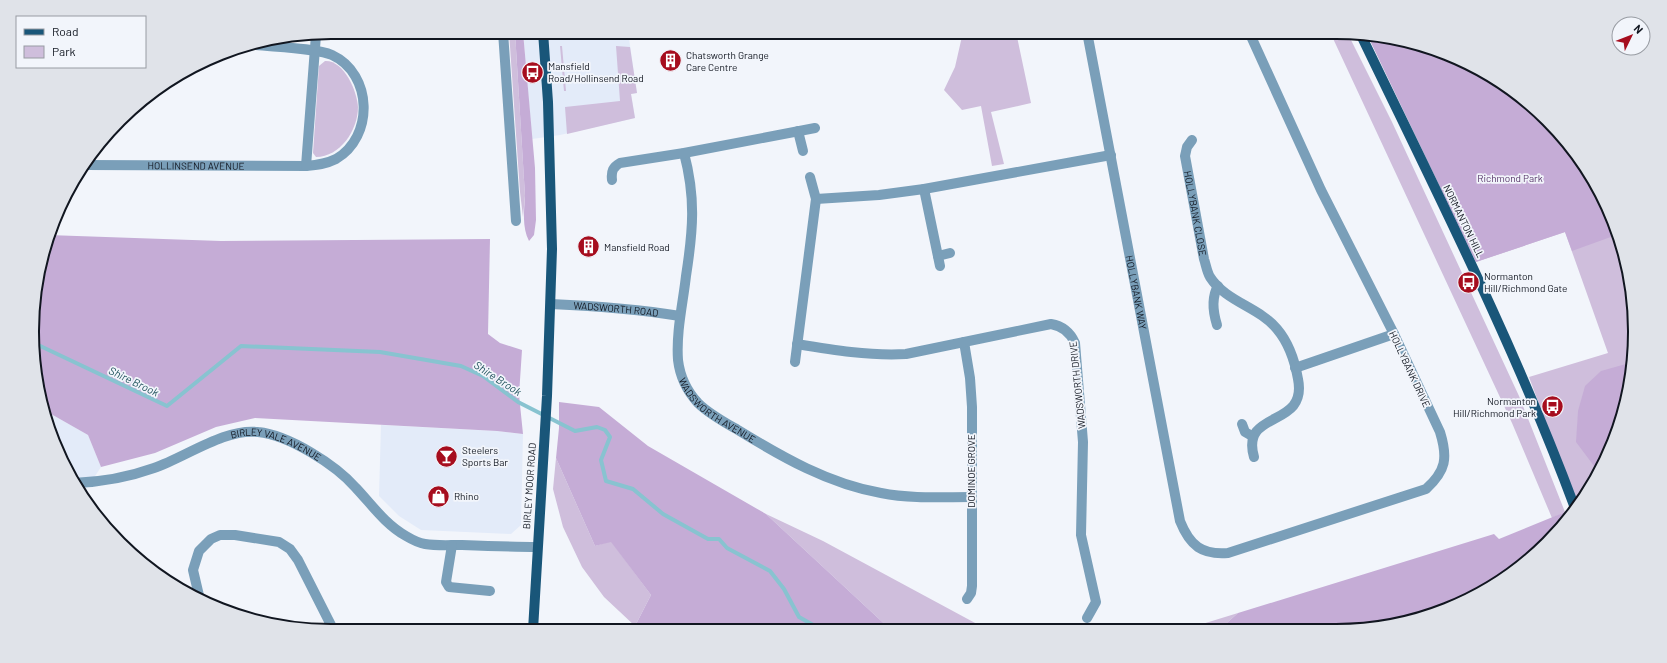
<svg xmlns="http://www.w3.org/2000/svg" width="1667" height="663" font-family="Barlow,sans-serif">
	<rect width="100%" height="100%" fill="#f2f5fb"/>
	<g fill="#e3ebf9">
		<polygon points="523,32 628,32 637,93 631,94 635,118 560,135 532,139"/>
		<polygon points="44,410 88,435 101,467 83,494 85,500 55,446"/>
		<polygon points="381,425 497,431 523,434 521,525 511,534 421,530 399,516 379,496"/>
	</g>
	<g fill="#cfbedc">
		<polygon points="509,32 515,32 525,196 523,217 520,192"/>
		<polygon points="963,32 1016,32 1031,103 991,112 1004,164 992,166 981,106 962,110 944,90 955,67"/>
		<polygon points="1330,32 1348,34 1392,122 1519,396 1565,512 1552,518 1512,423"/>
		<polygon points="1368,36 1413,42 1468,63 1518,94 1561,134 1595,182 1619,235 1632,293 1634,351 1625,409 1585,498 1577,506 1529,377 1608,353 1565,232 1476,262"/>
		<polygon points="560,46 562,46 566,91 564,91"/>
		<polygon points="616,46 630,47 637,93 631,94 635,118 567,134 565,107 620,101"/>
		<path d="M325,61C344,60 357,91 358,107C358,130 340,157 316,157L313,153L319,66Z"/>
		<polygon points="556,458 595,546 611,541 651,595 635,626 604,597 582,567 563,527 553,489"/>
		<polygon points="766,514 823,541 977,624 992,629 891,630"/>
		<polygon points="1238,613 1220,629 1186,629"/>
	</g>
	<g fill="#c5acd6">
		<path d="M515,32H523L535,168L536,220L534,235L529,241C522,227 524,211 525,196Z"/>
		<polygon points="1368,36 1413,42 1468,63 1518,94 1561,134 1595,182 1619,234 1572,251 1565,232 1476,262"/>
		<polygon points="48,235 221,241 490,239 488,334 500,343 522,350 519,395 523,434 497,431 255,418 216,427 155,453 101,467 88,435 44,410 38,390 35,292"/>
		<polygon points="1633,362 1625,409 1597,470 1576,442 1578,411 1585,386 1601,371"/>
		<polygon points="559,402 599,407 648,446 766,514 891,630 633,630 651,595 611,542 595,546 556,458 559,428"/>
		<polygon points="1565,512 1567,518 1533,557 1468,600 1375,628 1220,629 1238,613 1494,534 1499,539"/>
	</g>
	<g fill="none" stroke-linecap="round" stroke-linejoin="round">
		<polyline stroke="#88c3d0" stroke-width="4" points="36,344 167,406 241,346 380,352 461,366 483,376 518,402 575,431 597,427 605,430 610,437 601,460 606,481 633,489 663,514 708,539 719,539 727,548 770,571 784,589 799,617 822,630"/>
		<g stroke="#7a9fb9" stroke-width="10">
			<polyline points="503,32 516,221"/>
			<path id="s1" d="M1087,32L1180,521C1190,546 1202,555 1228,553L1426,489C1446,471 1448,458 1440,432L1394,334L1321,190L1249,32"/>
			<polyline points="798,131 803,151"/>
			<path id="s2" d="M1192,140L1187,147L1185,156L1204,259C1206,265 1207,272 1210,277C1226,302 1259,307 1277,329C1288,342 1295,362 1298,379C1308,429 1240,409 1254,457"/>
			<path id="s3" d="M684,153C696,198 693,231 686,276C683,303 676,332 678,360C680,377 686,390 698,403C709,414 724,422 738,430C782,457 829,484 881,493C911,499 941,497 971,497"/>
			<path id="s4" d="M86,165L306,166C317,165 326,164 336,159C374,137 373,74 332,55C316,48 275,47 256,45"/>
			<polyline points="306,166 316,35"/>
			<path d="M612,180C611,171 613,167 620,163L684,153L815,128"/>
			<polyline points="924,189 940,266"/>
			<polyline points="816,199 879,195 924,189 1111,155"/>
			<polyline points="938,256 950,253"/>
			<path id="s5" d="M551,304C595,306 637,309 680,316"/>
			<path d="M1217,325C1213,312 1211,298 1218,286"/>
			<polyline points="964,342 970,378 972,407 972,586 971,593 967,599"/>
			<path d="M797,344C833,350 869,356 906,354L1051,324C1063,326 1070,332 1075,343L1083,442L1081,535L1096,602L1087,618"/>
			<polyline points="795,362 816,199 810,177"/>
			<polyline points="1295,368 1394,334"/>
			<polyline points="1242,424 1245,432 1252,436"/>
			<path id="s6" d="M74,483C102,482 129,477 154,468C186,457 225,428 258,432C289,435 336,465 356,488C372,505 385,524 406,536C411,539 419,543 425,544C437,546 450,545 462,545C487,546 512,547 537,547"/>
			<polyline points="452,545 446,582 449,587 490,591"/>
			<polyline points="200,600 193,570 199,551 211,539 220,535 235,535 279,542 290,549 298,560 334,631"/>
		</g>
		<g stroke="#195679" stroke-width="10">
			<path d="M1361,35C1436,191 1515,346 1575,508"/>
			<polyline points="533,630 547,396 552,249 548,102 543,32"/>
		</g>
	</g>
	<defs>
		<symbol id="building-disc" viewBox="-11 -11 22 22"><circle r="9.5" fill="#a60d1e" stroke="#f2f5fb"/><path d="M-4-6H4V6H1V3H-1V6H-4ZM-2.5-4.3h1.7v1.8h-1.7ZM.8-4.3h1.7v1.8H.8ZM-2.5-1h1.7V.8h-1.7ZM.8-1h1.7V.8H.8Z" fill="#fff"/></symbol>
		<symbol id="bus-disc" viewBox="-11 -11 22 22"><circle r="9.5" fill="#a60d1e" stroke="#f2f5fb"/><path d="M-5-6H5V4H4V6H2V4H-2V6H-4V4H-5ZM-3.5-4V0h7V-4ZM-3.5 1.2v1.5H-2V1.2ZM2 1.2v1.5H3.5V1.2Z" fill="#fff"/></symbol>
		<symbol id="bar-disc" viewBox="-11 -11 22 22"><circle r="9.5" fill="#a60d1e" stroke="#f2f5fb"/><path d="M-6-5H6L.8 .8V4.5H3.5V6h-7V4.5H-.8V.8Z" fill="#fff"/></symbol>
		<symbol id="shop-disc" viewBox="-11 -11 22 22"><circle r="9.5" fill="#a60d1e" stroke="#f2f5fb"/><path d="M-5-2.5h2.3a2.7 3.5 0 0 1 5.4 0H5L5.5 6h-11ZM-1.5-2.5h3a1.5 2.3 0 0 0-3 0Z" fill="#fff"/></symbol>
	</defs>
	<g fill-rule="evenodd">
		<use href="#building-disc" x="658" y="48" width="25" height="25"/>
		<use href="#bus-disc" x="520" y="60" width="25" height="25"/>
		<use href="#building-disc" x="576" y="234" width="25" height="25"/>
		<use href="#bus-disc" x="1456" y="270" width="25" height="25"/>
		<use href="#bus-disc" x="1540" y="394" width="25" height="25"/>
		<use href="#bar-disc" x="434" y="444" width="25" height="25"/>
		<use href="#shop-disc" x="426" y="484" width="25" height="25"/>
	</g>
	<g text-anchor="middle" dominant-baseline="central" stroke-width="3.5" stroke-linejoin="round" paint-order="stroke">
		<g font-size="10" fill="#111620" stroke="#f2f5fb" text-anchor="start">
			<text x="686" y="55">Chatsworth Grange<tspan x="686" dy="12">Care Centre</tspan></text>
			<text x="548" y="66">Mansfield<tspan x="548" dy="12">Road/Hollinsend Road</tspan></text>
			<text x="604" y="247">Mansfield Road</text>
			<text x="1484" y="276">Normanton<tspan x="1484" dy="12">Hill/Richmond Gate</tspan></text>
			<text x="1536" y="401" text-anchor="end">Normanton<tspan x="1536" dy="12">Hill/Richmond Park</tspan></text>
			<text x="462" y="450">Steelers<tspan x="462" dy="12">Sports Bar</tspan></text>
			<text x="454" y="496">Rhino</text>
		</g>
		<g font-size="10" fill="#111620" stroke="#f2f5fb">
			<text stroke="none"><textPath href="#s4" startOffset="110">HOLLINSEND AVENUE</textPath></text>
			<text stroke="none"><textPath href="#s2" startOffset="76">HOLLYBANK CLOSE</textPath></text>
			<text transform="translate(1464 221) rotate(64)">NORMANTON HILL</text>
			<text stroke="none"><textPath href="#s1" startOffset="265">HOLLYBANK WAY</textPath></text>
			<text stroke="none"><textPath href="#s5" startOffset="65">WADSWORTH ROAD</textPath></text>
			<text transform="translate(1410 369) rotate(65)">HOLLYBANK DRIVE</text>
			<text transform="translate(1077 385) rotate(-96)">WADSWORTH DRIVE</text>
			<text stroke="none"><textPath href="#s3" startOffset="276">WADSWORTH AVENUE</textPath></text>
			<text stroke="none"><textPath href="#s6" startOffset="213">BIRLEY VALE AVENUE</textPath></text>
			<text transform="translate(971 471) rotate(-90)">DOMINOE GROVE</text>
			<text transform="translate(529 486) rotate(-86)">BIRLEY MOOR ROAD</text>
		</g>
		<g font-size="10" fill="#563569" stroke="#f2f5fb">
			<text x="1510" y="178">Richmond Park</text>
		</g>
		<g font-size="11" font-style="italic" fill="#1e505b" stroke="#f2f5fb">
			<text transform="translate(498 378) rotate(33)">Shire Brook</text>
			<text transform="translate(134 381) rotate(26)">Shire Brook</text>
		</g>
	</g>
	<path d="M0 0H1667V663H0ZM331 39H1336A292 292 0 0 1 1628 331V332A292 292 0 0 1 1336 624H331A292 292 0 0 1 39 332V331A292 292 0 0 1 331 39Z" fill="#e0e3e9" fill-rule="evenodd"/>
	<path fill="none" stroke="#111620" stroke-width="2" d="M331 39H1336A292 292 0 0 1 1628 331V332A292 292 0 0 1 1336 624H331A292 292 0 0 1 39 332V331A292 292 0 0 1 331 39Z"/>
	<rect x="16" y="16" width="130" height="52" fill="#f2f5fb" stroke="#989ca3"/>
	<rect x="24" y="29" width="20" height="6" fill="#195679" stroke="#989ca3"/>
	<text x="52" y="36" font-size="12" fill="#111620">Road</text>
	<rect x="24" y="46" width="20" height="12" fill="#cfbedc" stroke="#989ca3"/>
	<text x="52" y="56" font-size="12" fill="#111620">Park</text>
	<g transform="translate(1631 36) rotate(47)"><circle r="19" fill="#f2f5fb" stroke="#989ca3"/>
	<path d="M0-3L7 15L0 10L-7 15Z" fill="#a60d1e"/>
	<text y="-6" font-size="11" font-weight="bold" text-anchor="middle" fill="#111620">N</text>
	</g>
</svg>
